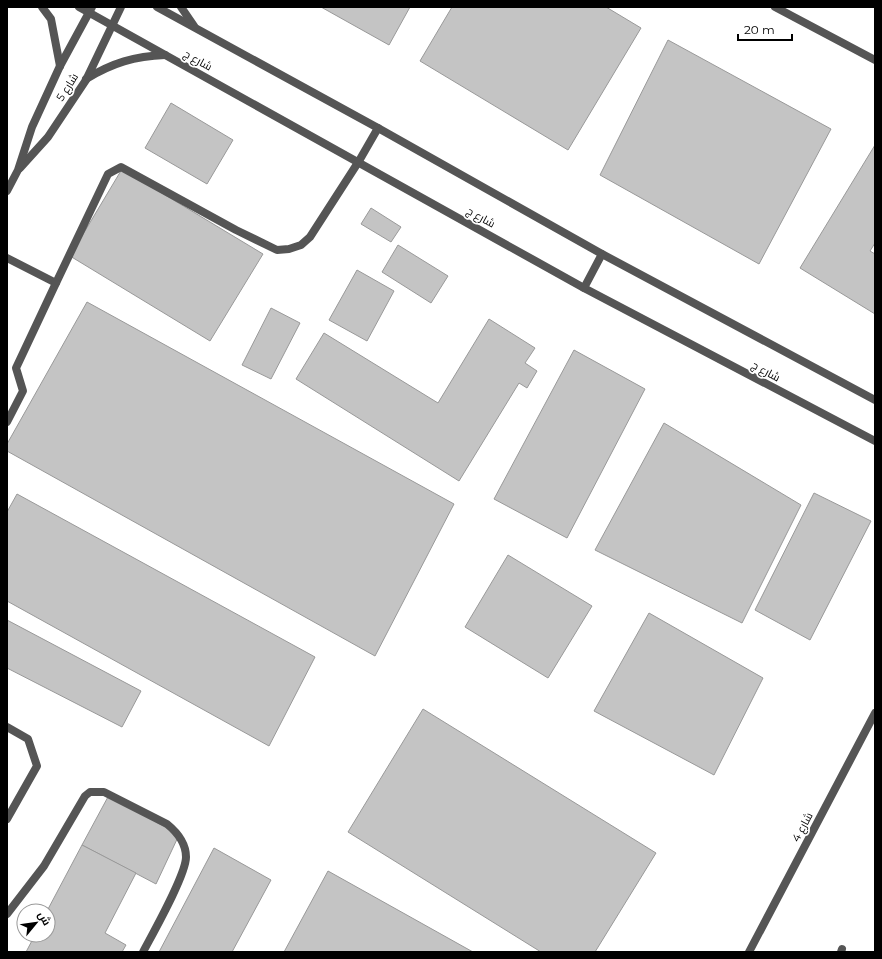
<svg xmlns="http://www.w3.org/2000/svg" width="882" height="959" font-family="Montserrat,Cairo,sans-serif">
	<rect width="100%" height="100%" fill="#fff"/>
	<g fill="#c4c4c4" stroke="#999">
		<polygon points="321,7 410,7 389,45"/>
		<polygon points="452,7 606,7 641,28 568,150 420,61"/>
		<polygon points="668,40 831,129 759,264 600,175"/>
		<polygon points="171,103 233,140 207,184 145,148"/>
		<polygon points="875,145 875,243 870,251 875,254 875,314 800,268"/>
		<polygon points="122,169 263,254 210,341 70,256"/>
		<polygon points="371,208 401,227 391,242 361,224"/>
		<polygon points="398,245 448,276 431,303 382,272"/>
		<polygon points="357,270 394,291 367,341 329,320"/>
		<polygon points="87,302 454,504 375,656 7,451 7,444"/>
		<polygon points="271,308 300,323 271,379 242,365"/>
		<polygon points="489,319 535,348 525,363 537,371 527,388 519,383 459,481 296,379 324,333 438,403"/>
		<polygon points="574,350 645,389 567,538 494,499"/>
		<polygon points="664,423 801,505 742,623 595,550"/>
		<polygon points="814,493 871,521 810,640 755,610"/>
		<polygon points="17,494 315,657 269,746 7,601 7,512"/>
		<polygon points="508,555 592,606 548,678 465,627"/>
		<polygon points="649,613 763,678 714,775 594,711"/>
		<polygon points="7,620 141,691 122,727 7,668"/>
		<polygon points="423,709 656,853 595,952 541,952 348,832"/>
		<polygon points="109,795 179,835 156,884 82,845"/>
		<polygon points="82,845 136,873 105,933 126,945 122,952 26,952 35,935 48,935 47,911"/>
		<polygon points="214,848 271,880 232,952 159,952"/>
		<polygon points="328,871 473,952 284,952"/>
	</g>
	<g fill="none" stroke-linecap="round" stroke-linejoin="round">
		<g stroke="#555" stroke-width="8">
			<polyline points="7,258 56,283 108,174 121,167 236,230 277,250 289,249 301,245 310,237 359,161"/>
			<polyline points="7,422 23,391 16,368 56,283"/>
			<polyline points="7,727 28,739 37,766 7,819"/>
			<path d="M7,914L44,866L85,796L90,792H104L167,824C178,833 186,843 186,857C186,875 153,933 143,952"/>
			<polyline points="841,952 842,949"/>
		</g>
		<g stroke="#555" stroke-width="8">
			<polyline points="42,7 51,19 60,66"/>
			<polyline points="79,7 584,288 875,441"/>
			<polyline points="157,7 378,128 602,254 875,400"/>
			<polyline points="181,7 194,26"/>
			<polyline points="775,7 875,60"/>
			<path d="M86,79C112,63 135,56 165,55"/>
			<polyline points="359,161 378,128"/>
			<polyline points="20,168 48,137 86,80 121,7"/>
			<polyline points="7,191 18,170 32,127 60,66 92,7"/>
			<polyline points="584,288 602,254"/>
			<polyline points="749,952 875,713"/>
		</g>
	</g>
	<g text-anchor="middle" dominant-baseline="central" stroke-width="3.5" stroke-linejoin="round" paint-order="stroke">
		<g font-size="11" fill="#000" stroke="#fff">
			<text transform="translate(198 60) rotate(29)">شارع ج</text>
			<text transform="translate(67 87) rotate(-58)">شارع 5</text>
			<text transform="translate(481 217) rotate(29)">شارع ج</text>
			<text transform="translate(766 371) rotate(28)">شارع ج</text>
			<text transform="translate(802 827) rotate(-62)">شارع 4</text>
		</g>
	</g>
	<rect width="882" height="959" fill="none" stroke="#000000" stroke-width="16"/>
	<g transform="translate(36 923) rotate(61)"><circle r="19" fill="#ffffff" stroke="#999999"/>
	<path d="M0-3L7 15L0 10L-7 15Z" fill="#000000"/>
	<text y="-6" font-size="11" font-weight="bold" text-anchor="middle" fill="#000000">ش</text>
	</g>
	<path d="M738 34v6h54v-6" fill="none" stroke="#000000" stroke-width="2"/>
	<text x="744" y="34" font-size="12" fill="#000000" stroke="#ffffff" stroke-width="3" paint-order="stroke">20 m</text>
</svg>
